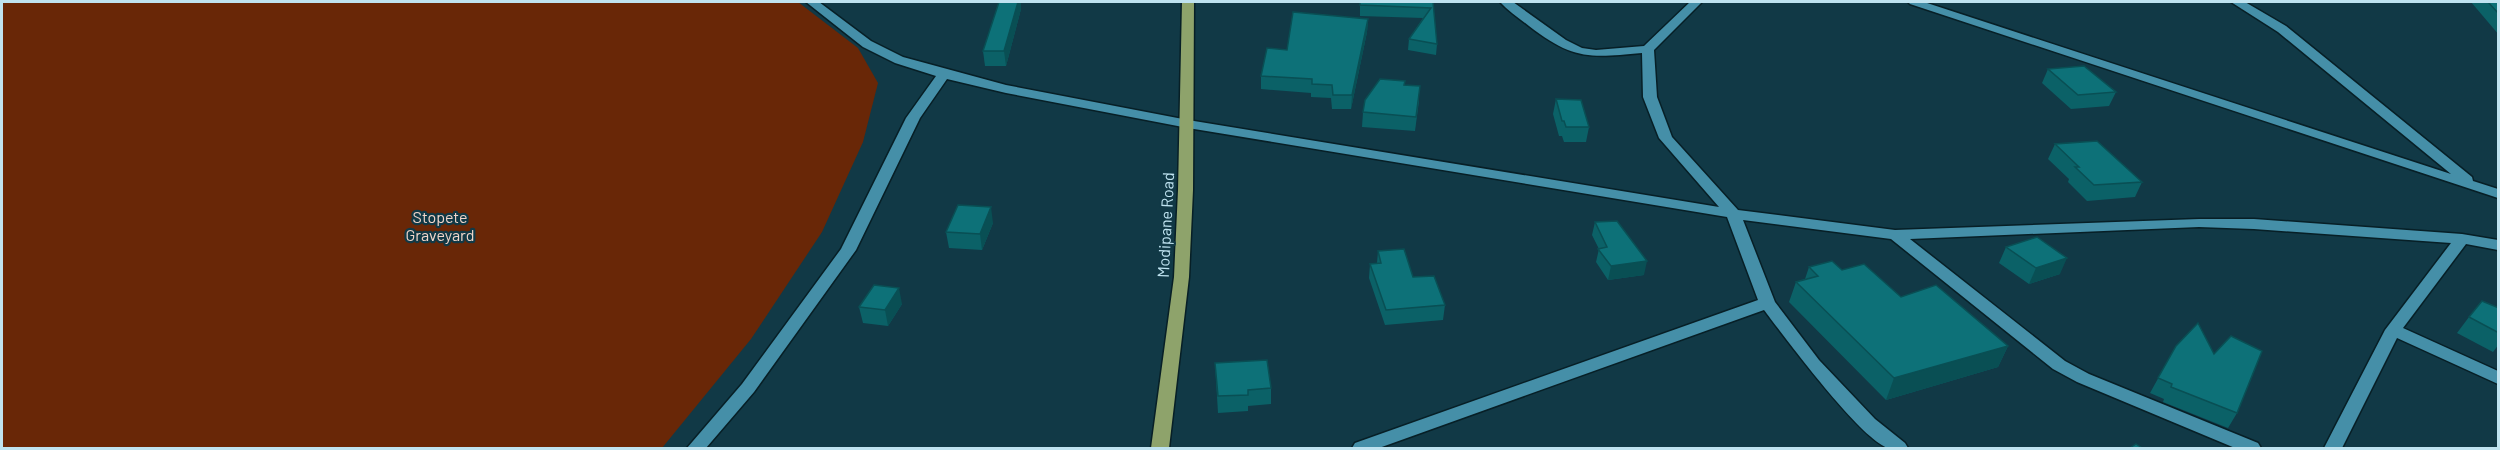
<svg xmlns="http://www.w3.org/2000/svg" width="2500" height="450" font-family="Barlow,sans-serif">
	<rect width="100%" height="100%" fill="#113946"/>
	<polygon fill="#692707" points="2,2 798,2 858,48 878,83 863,142 822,232 751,339 662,448 2,448"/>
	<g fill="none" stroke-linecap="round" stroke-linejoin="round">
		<defs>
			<g id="minor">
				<path d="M806,2H819L871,41L903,57L1006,85L1188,120L1719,207L1659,138L1643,97L1642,53C1589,58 1573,60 1529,26C1519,18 1508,11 1500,2H1513L1566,40L1582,48L1596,50L1644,46L1690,2H1702L1654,50L1657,97L1672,137L1738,210L1895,230L2199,219H2254L2462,234L2498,240V250L2466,244L2403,328L2498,371V384L2397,338L2342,448H2324L2385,330L2451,243L2254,229L2199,227L1910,239L2065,361L2089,374L2258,443L2261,448H2235L2077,382L2053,369L1891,239L1743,220L1775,302L1819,360L1875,419L1905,443L1908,448C1902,448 1895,450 1889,448C1863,443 1783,335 1764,310L1379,448H1352L1355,443L1758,300L1727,217L1188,128L1006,93L947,79L920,118L856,250L754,392L706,448H687L742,384L841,249L906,118L936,76L895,63L863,47Z"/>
				<polygon points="1908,2 1924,2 2451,174 2278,32 2231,2 2245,2 2286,26 2472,177 2473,181 2498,189 2498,198 1910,4"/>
			</g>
			<polygon id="major" points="1182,2 1194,2 1193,190 1189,277 1169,448 1151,448 1174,277 1178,190"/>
		</defs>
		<use href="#minor" stroke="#071f26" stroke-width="3"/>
		<use href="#major" stroke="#071f26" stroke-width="3"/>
		<use href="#minor" fill="#458fa8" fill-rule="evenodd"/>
		<use href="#major" fill="#8ea36b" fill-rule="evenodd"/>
	</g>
	<g fill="#0b6167">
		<polygon points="999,2 1021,2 1021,9 1006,66 985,66 983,51"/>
		<polygon points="1360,2 1433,2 1437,44 1436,55 1408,50 1409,39 1423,18 1360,16"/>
		<polygon points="2471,2 2499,2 2499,35"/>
		<polygon points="1368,19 1367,32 1351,109 1332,109 1331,98 1311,97 1311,93 1261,89 1261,76 1287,50"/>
		<polygon points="2048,69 2116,92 2109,106 2071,109 2042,83"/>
		<polygon points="1404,85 1419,101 1415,131 1362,127 1363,112"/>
		<polygon points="1556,99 1589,127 1586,142 1564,142 1562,136 1559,136 1553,114"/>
		<polygon points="2055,144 2142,182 2135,197 2087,201 2068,182 2069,179 2048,159"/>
		<polygon points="1595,222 1644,275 1608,280 1596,262 1599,249 1592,235"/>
		<polygon points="993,223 982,250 949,248 946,232"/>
		<polygon points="2006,247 2060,274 2029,284 1999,263"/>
		<polygon points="1378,251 1413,277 1445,305 1443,320 1385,325 1369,278 1370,264 1377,263"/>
		<polygon points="1809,267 1842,270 2008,346 1998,367 1886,400 1789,302 1796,282 1805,279"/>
		<polygon points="902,304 888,326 863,323 859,307"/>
		<polygon points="2499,308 2499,344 2493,352 2457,333 2469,317"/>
		<polygon points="2176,346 2237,413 2228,428 2163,402 2164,399 2150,393"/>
		<polygon points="1215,363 1271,388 1271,404 1248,406 1248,411 1218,413"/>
	</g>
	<g fill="#094f54">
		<polygon points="1018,2 1021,2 1021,9 1006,66 1004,51"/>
		<polygon points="1368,19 1367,32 1351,109 1352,95"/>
		<polygon points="991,207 993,223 982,250 980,234"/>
		<polygon points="2067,258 2060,274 2029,284 2036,268"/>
		<polygon points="1647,261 1644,275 1608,280 1611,266"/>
		<polygon points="899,288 902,304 888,326 885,310"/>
		<polygon points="2008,346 1998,367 1886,400 1894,378"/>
	</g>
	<g fill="#0d7178" stroke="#094f54" stroke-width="1.5">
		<polygon points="999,2 1018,2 1004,51 983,51"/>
		<polygon points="1360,2 1433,2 1437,44 1409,39 1431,8 1360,5"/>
		<polygon points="2488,2 2499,2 2499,14"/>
		<polygon points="1293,12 1368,19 1352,95 1333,95 1332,85 1312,84 1312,79 1261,76 1267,48 1287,50"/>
		<polygon points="2084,66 2116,92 2078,95 2048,69"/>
		<polygon points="1380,79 1405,81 1404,85 1420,86 1416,117 1363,112 1365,100"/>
		<polygon points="1556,99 1581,100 1589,127 1566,127 1564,121 1562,121"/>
		<polygon points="2097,141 2142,182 2094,185 2075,167 2079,167 2055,144"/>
		<polygon points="958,205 991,207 980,234 946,232"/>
		<polygon points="1617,221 1647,261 1611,266 1598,249 1607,247 1595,222"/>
		<polygon points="2037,237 2067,258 2036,268 2006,247"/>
		<polygon points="1404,249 1413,277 1434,276 1445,305 1386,310 1370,264 1381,263 1378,251"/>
		<polygon points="1832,261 1842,270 1864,264 1901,297 1936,285 2008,346 1894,378 1796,282 1818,276 1809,267"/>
		<polygon points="874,285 899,288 885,310 859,307"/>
		<polygon points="2482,301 2499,308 2499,333 2469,317"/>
		<polygon points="2198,323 2214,354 2231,336 2262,351 2237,413 2171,387 2172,384 2158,378 2176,346"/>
		<polygon points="1267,360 1271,388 1248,390 1248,395 1218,396 1215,363"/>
		<polygon points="2136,444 2142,448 2130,448"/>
	</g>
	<g text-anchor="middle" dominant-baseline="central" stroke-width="4.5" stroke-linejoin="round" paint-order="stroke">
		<g font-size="16" fill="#f2d6ca" stroke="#113946">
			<text x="440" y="216">Stopete<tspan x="440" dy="18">Graveyard</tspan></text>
		</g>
		<g font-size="16" fill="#bfe3f0" stroke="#113946">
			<text transform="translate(1165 225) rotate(-87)">Modipane Road</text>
		</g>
	</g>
	<rect width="2500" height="450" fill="none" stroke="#bfe3f0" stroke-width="6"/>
</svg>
